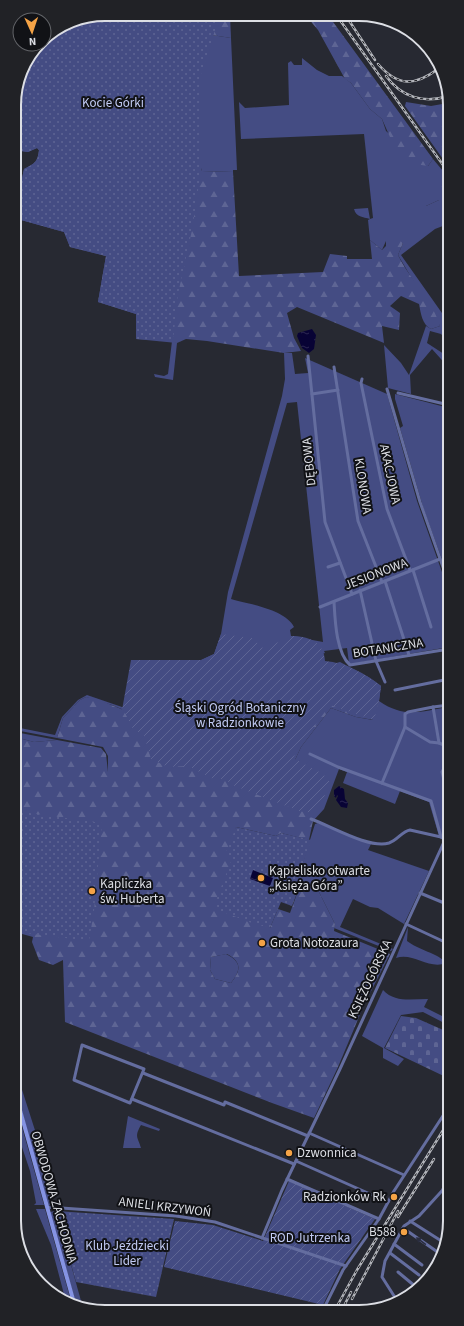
<svg xmlns="http://www.w3.org/2000/svg" width="464" height="1326" font-family="'Source Sans 3',sans-serif">
	<defs>
		<pattern id="forest-firs" width="22" height="20" patternUnits="userSpaceOnUse"><rect width="22" height="20" fill="#444c83"/><path d="M5 1l3.5 6h-7zM16 11l3.5 6h-7z" fill="#5e6594"/></pattern>
		<pattern id="cemetery-stones" width="16" height="16" patternUnits="userSpaceOnUse"><rect width="16" height="16" fill="#444c83"/><path d="M2 7V4a2 2 0 0 1 4 0v3zM10 15v-3a2 2 0 0 1 4 0v3z" fill="#5e6594"/></pattern>
		<pattern id="park-dots" width="8" height="8" patternUnits="userSpaceOnUse"><rect width="8" height="8" fill="#444c83"/><path d="M2 2h.1M6 6h.1" fill="none" stroke="#5e6594" stroke-width="1.8" stroke-linecap="round"/></pattern>
		<pattern id="garden-furrows" width="10" height="10" patternUnits="userSpaceOnUse"><rect width="10" height="10" fill="#444c83"/><path d="M-1 1l2-2M0 10L10 0M9 11l2-2" fill="none" stroke="#5e6594"/></pattern>
		<pattern id="water-ripples" width="26" height="14" patternUnits="userSpaceOnUse"><rect width="26" height="14" fill="#080335"/><path d="M2 4q2-2 4 0t4 0M15 11q2-2 4 0t4 0" fill="none" stroke="#2b2752"/></pattern>
	</defs>
	<rect width="100%" height="100%" fill="#272932"/>
	<g fill="#444c83" fill-rule="evenodd">
		<polygon points="212,35 231,38 237,170 233,170 233,172 202,171 192,143 39,44 44,44 45,37"/>
		<path d="M302,58L317,70L329,76H342L351,83L370,109L382,119L386,131L428,166L433,159L448,177V182L446,181L439,195V200L426,206H448V224L435,229L401,255L449,323V343L441,334L430,331L427,343L447,356L449,355V368L432,349L410,375L411,394L388,388L384,345L401,363L409,375L426,326L431,329L440,326L398,255L403,243L386,241L382,250L370,240L368,220L370,219C363,217 356,217 354,209L368,208L370,219L373,218L364,134L241,139L239,102L245,108L289,105L288,63L291,61L294,65H302Z"/>
		<polygon points="172,341 177,343 173,380 155,377 154,374 164,376 168,374"/>
		<path d="M284,353H292L295,374L308,373L305,358L387,394L417,501L449,592V647L351,664L349,663L347,648L324,651L325,653L138,716L112,705L86,697L80,700L63,718L57,738L15,730V727L55,735L62,717L78,700L87,695L122,707L139,709L199,661L214,654L221,634L228,592L282,396L285,379ZM297,402L323,642L291,636L290,630L294,627C285,609 248,604 231,599L287,403Z"/>
		<polygon points="395,394 449,408 449,579 423,507 400,428 403,426 395,399"/>
		<path d="M379,701C405,719 421,711 449,707V825L444,837L439,836L429,802L400,791L395,804L343,783L347,772L339,769L324,809V797L295,760L301,747L331,708L356,717L373,720Z"/>
		<polygon points="15,732 57,740 34,742 15,737"/>
		<polygon points="318,823 371,844 368,850 429,871 404,924 378,908 370,907 353,899 340,927 393,949 391,951 334,928 335,924 318,890 298,878 315,824"/>
		<path d="M408,927L407,941C418,950 438,953 446,963C429,970 413,952 396,958Z"/>
		<path d="M226,954C242,962 241,970 231,983L215,979L210,970L211,957Z"/>
		<path d="M383,990C395,1003 412,999 428,999L424,1007L450,1020V1026L423,1012L401,1015L384,1048L404,1059L398,1066L383,1058V1048L362,1036Z"/>
		<polygon points="16,1071 41,1149 43,1171 53,1205 48,1205 16,1090"/>
		<polygon points="16,1106 18,1113 44,1205 34,1205 36,1203 30,1171 16,1129"/>
		<path d="M128,1116L160,1129L159,1131L141,1125C134,1137 138,1137 141,1148H123Z"/>
		<polygon points="36,1209 45,1209 71,1301 65,1298 51,1245"/>
		<polygon points="56,1211 83,1308 76,1304 50,1212"/>
	</g>
	<g fill="url(#forest-firs)" fill-rule="evenodd">
		<polygon points="153,14 230,15 231,38 212,35"/>
		<polygon points="309,15 328,15 433,159 428,166 415,164 394,146 382,119 370,109 351,83 345,79 318,30 307,17"/>
		<path d="M23,65L192,143L202,171L233,172L239,276L323,272L330,254L347,256V259H372L370,240L382,250L386,246V241L395,237L403,243L398,255C410,280 432,299 440,326L431,329C422,324 421,314 419,304L401,296L390,306L400,313L399,330L382,326L384,343L297,307L287,313L294,338L301,351L284,353L207,341L186,339L177,343L136,339V314L98,302L106,256L70,247L64,232L14,218V193H19L24,169C34,164 38,162 39,150L37,148L28,152L14,150V99Z"/>
		<polygon points="406,102 431,106 448,103 448,166 405,106"/>
		<polygon points="446,181 448,182 448,206 426,206 439,200 439,195 434,187"/>
		<path d="M340,662L370,678L381,686L379,701L374,720L356,717L331,708L301,747L295,760L324,797V809L313,821L309,840L281,833L276,836L236,827L233,859L270,928L278,909L290,913L302,880L318,890L335,924L334,931L390,954L364,1005L338,1067L314,1118L272,1103L65,1022L63,960L53,965L39,960L32,942L33,937L15,932V737L34,742L57,740L101,748L106,754L108,772V756L103,747L57,738L63,718L80,700L86,697L97,699L138,716ZM227,954C242,962 241,970 231,983L215,979L210,970L211,957Z"/>
	</g>
	<polygon fill="url(#cemetery-stones)" points="401,1016 416,1018 450,1033 450,1079 385,1048"/>
	<g fill="url(#park-dots)">
		<path d="M105,14L217,15V24L201,74V171L192,230L178,294L173,341L136,339V314L98,302L106,256L70,247L64,232L14,218V193H19L24,169C34,164 38,162 39,150L37,148L28,152L14,150V99L23,65L39,44H44L45,37L71,21Z"/>
		<polygon points="15,811 102,823 94,911 89,941 18,932 15,897"/>
		<polygon points="236,827 276,836 281,833 311,840 298,878 302,880 292,906 281,902 270,928 249,922 213,908 232,859 225,855"/>
		<polygon points="56,1211 174,1219 156,1297 76,1282"/>
	</g>
	<g fill="url(#garden-furrows)">
		<path d="M221,634L252,638L264,649L291,636C309,636 324,642 325,661C346,663 365,673 381,686L379,701L374,720L330,705L301,744L293,758L323,774L330,782L322,802L314,813L299,811L230,784L229,782L219,778L217,781L188,766L168,767L151,759L144,735L133,729L124,711L122,710L131,660H201L214,654Z"/>
		<polygon points="289,1181 375,1219 340,1269 323,1305 164,1267 175,1221 213,1225 263,1241"/>
	</g>
	<g fill="url(#water-ripples)">
		<polygon points="312,329 316,335 314,349 309,353 302,348 297,336 298,333"/>
		<polygon points="339,786 344,789 345,799 348,803 347,808 341,807 336,800 338,796 337,795 336,798 334,796 334,790"/>
		<polygon points="253,870 273,878 270,886 250,879"/>
	</g>
	<g fill="none" stroke-linecap="round" stroke-linejoin="round">
		<g stroke="#646d9f" stroke-width="3">
			<polyline points="308,356 325,522 352,594"/>
			<polyline points="334,367 358,521 382,582"/>
			<polyline points="362,379 361,383 387,509 410,570"/>
			<polyline points="387,389 420,502 449,584"/>
			<polyline points="398,393 449,405"/>
			<polyline points="312,394 338,390"/>
			<polyline points="328,567 340,563"/>
			<polyline points="413,570 431,627"/>
			<polyline points="385,581 409,655"/>
			<polyline points="360,590 376,661 385,682"/>
			<path d="M334,602C335,619 336,653 350,665L449,649"/>
			<polyline points="320,607 440,559"/>
			<polyline points="395,690 449,679"/>
			<polyline points="433,707 449,705"/>
			<polyline points="405,727 430,742 439,743 449,747"/>
			<polyline points="310,754 338,767 431,801 441,837"/>
			<polyline points="449,759 442,772 444,780 449,784"/>
			<polyline points="382,783 405,727 405,714 408,712 433,707 439,743"/>
			<path d="M311,819C331,826 369,849 389,843C398,840 402,831 410,830L441,837L449,842"/>
			<polyline points="420,893 449,905"/>
			<polyline points="406,924 449,944"/>
			<polygon points="82,1045 144,1069 130,1103 74,1080"/>
			<polyline points="143,1073 224,1105 225,1102 308,1136"/>
			<polyline points="132,1099 294,1164"/>
			<polyline points="309,1133 404,1175"/>
			<polyline points="296,1161 388,1202"/>
			<polyline points="287,1179 379,1219"/>
			<polyline points="443,1189 450,1193"/>
			<polyline points="47,1207 176,1216 215,1222 346,1266"/>
			<polyline points="410,1221 443,1242"/>
			<polyline points="403,1228 439,1253"/>
			<polyline points="262,1238 282,1190 340,1069 449,831"/>
			<polyline points="394,1244 422,1265"/>
			<polyline points="390,1253 419,1275"/>
			<polyline points="398,1272 416,1287"/>
			<polyline points="396,1299 382,1277 385,1261 404,1226 419,1216 450,1182"/>
			<polyline points="323,1310 343,1270 379,1219 394,1191 450,1105"/>
		</g>
		<polyline stroke="#8593e3" stroke-width="4" points="16,1096 74,1303"/>
		<defs>
			<g id="rail">
				<polyline points="337,16 448,172"/>
				<polyline points="346,16 375,60"/>
				<path d="M378,64C398,87 415,86 438,69"/>
				<path d="M386,76C401,97 424,104 448,96"/>
				<polyline points="398,1217 434,1159"/>
				<polyline points="352,1299 398,1211"/>
				<polyline points="335,1310 357,1270 450,1119"/>
				<polyline points="342,1310 351,1292"/>
			</g>
		</defs>
		<use href="#rail" stroke="#b3b5bb" stroke-width="2.5"/>
		<use href="#rail" stroke="#111216" stroke-width="1" stroke-dasharray="3" stroke-linecap="butt"/>
	</g>
	<defs><path id="oneway-solid" d="M-6-.8H1V-3.2L6.5 0L1 3.2V.8H-6Z"/></defs>
	<use fill="#2a2d3f" href="#oneway-solid" transform="translate(421 1241) rotate(-144)"/>
	<g fill="#f5a346" stroke="#111216" stroke-width="1.5">
		<circle cx="261" cy="878" r="4"/>
		<circle cx="92" cy="891" r="4"/>
		<circle cx="262" cy="943" r="4"/>
		<circle cx="289" cy="1153" r="4"/>
		<circle cx="394" cy="1197" r="4"/>
		<circle cx="404" cy="1232" r="4"/>
	</g>
	<g text-anchor="middle" dominant-baseline="central" stroke-width="4" stroke-linejoin="round" paint-order="stroke">
		<g font-size="13" fill="#c2cbf4" stroke="#111216">
			<text x="113" y="103">Kocie Górki</text>
			<text x="240" y="708">Śląski Ogród Botaniczny<tspan x="240" dy="15">w Radzionkowie</tspan></text>
			<text x="310" y="1238">ROD Jutrzenka</text>
			<text x="127" y="1246">Klub Jeździecki<tspan x="127" dy="15">Lider</tspan></text>
		</g>
		<g font-size="13" fill="#dcdee4" stroke="#111216">
			<text transform="translate(309 462) rotate(-96)">DĘBOWA</text>
			<text transform="translate(390 474) rotate(78)">AKACJOWA</text>
			<text transform="translate(363 486) rotate(81)">KLONOWA</text>
			<text transform="translate(376 574) rotate(-21)">JESIONOWA</text>
			<text transform="translate(388 648) rotate(-9)">BOTANICZNA</text>
			<text transform="translate(370 979) rotate(-65)">KSIĘŻOGÓRSKA</text>
			<text transform="translate(54 1197) rotate(74)">OBWODOWA ZACHODNIA</text>
			<text transform="translate(165 1207) rotate(7)">ANIELI KRZYWOŃ</text>
		</g>
		<g font-size="13" fill="#dcdee4" stroke="#111216" text-anchor="start">
			<text x="269" y="871">Kąpielisko otwarte<tspan x="269" dy="15">„Księża Góra”</tspan></text>
			<text x="100" y="884">Kapliczka<tspan x="100" dy="15">św. Huberta</tspan></text>
			<text x="270" y="943">Grota Notozaura</text>
			<text x="297" y="1153">Dzwonnica</text>
			<text x="386" y="1197" text-anchor="end">Radzionków Rk</text>
			<text x="396" y="1232" text-anchor="end">B588</text>
		</g>
	</g>
	<path d="M0 0H464V1326H0ZM105 21H359A84 84 0 0 1 443 105V1221A84 84 0 0 1 359 1305H105A84 84 0 0 1 21 1221V105A84 84 0 0 1 105 21Z" fill="#212226" fill-rule="evenodd"/>
	<path fill="none" stroke="#dcdee4" stroke-width="2" d="M105 21H359A84 84 0 0 1 443 105V1221A84 84 0 0 1 359 1305H105A84 84 0 0 1 21 1221V105A84 84 0 0 1 105 21Z"/>
	<g transform="translate(32 32) rotate(177)"><circle r="19" fill="#111216" stroke="#626468"/>
	<path d="M0-3L7 15L0 10L-7 15Z" fill="#f5a346"/>
	<text y="-6" font-size="11" font-weight="bold" text-anchor="middle" fill="#dcdee4">N</text>
	</g>
</svg>
